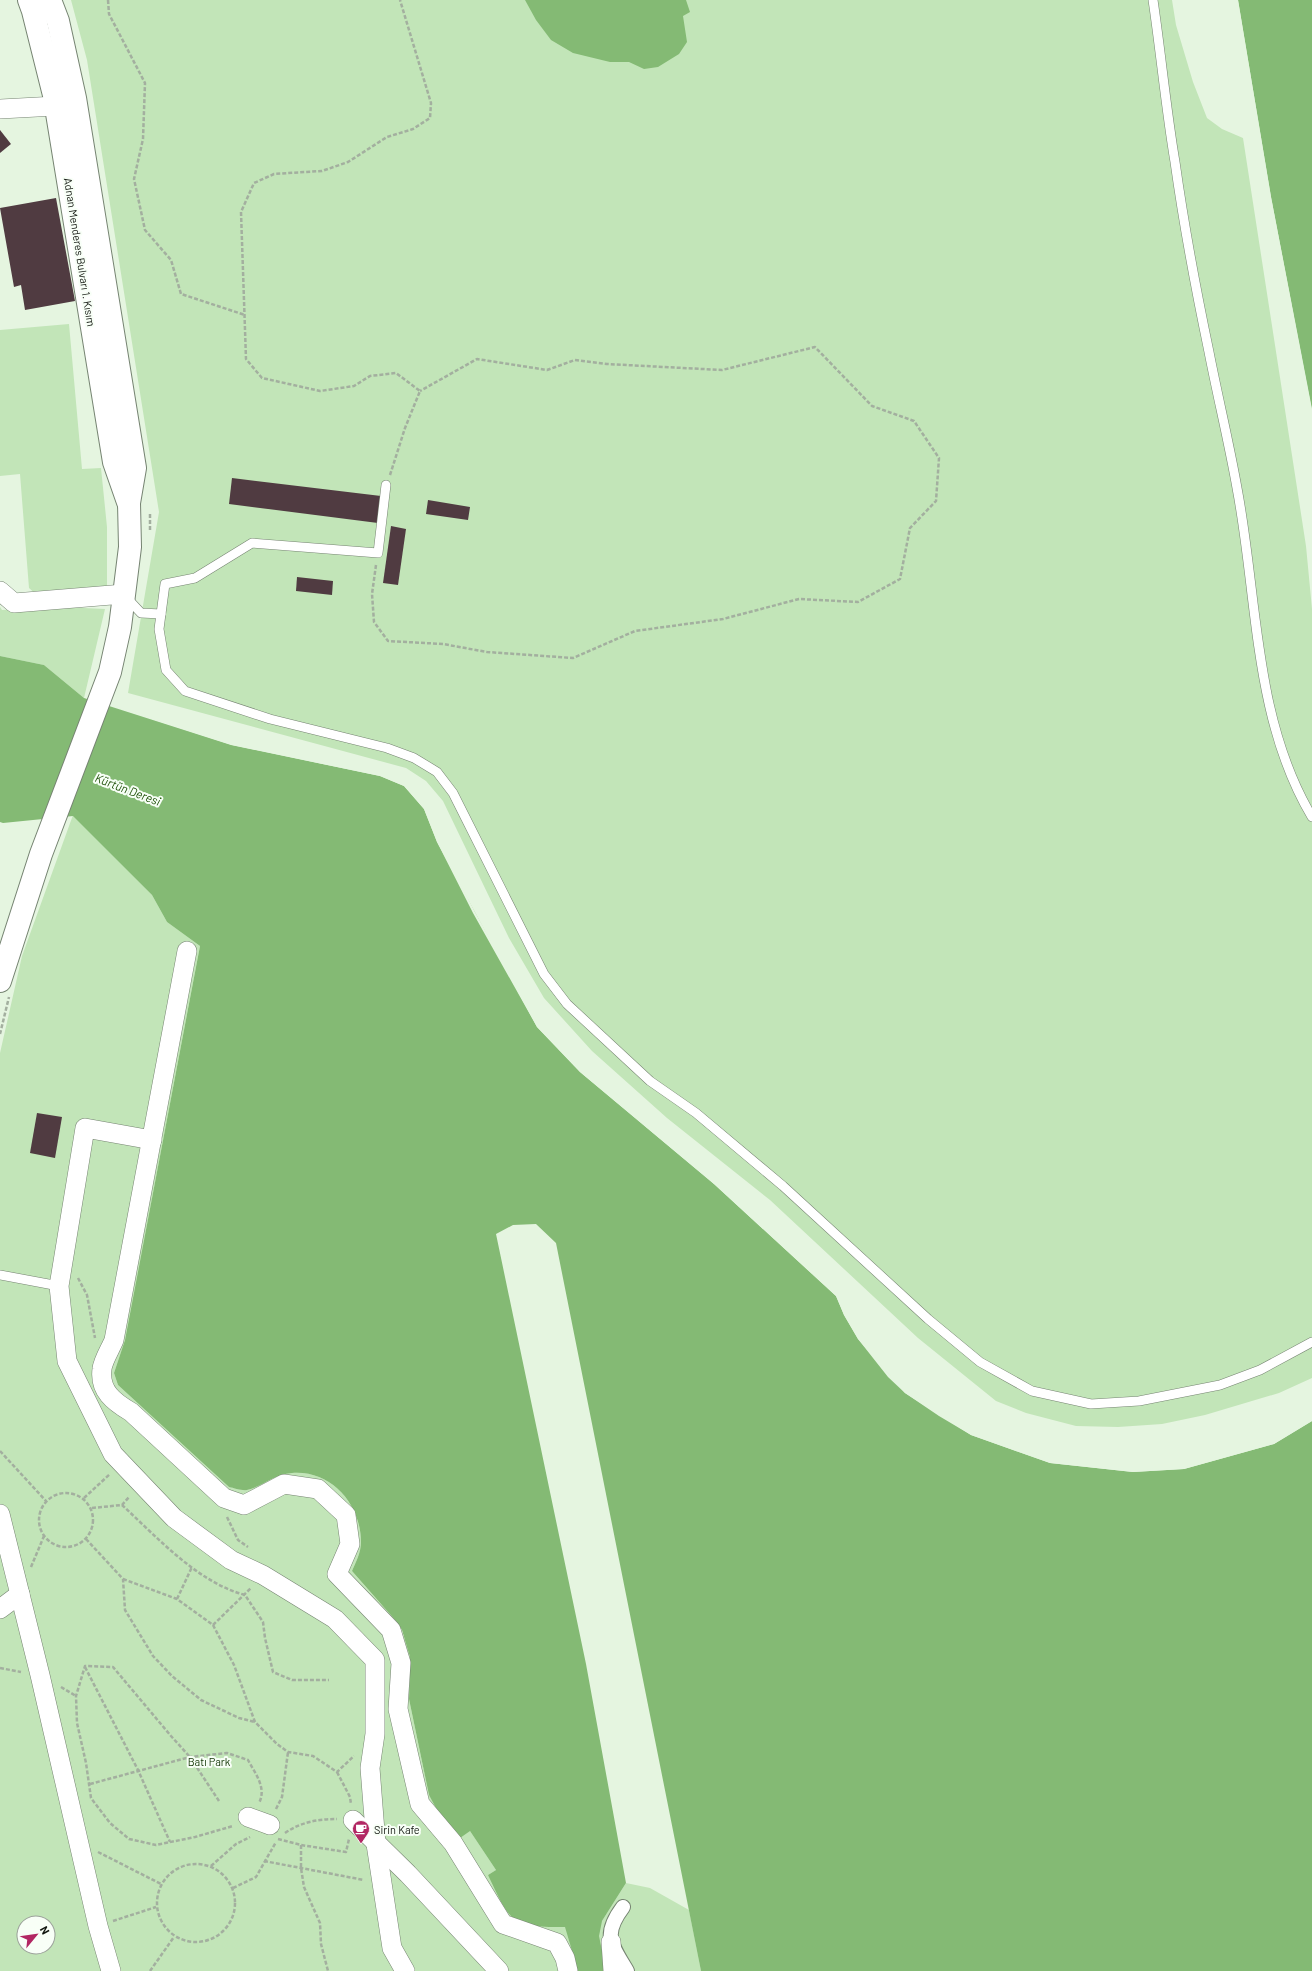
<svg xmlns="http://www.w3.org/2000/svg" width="1312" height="1971" font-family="Barlow,sans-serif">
	<rect width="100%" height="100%" fill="#e5f5e0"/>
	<g fill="#c2e5b8" fill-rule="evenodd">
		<polygon points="71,0 1172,0 1176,25 1193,82 1207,118 1222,129 1243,138 1306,546 1312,609 1312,1378 1279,1393 1205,1415 1162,1424 1118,1427 1076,1426 1026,1413 996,1401 918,1338 770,1200 667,1118 592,1051 544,998 509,938 443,801 426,781 406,768 128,693 159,512 87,60"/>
		<polygon points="69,324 82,469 101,468 107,527 107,587 39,597 29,588 20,474 0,476 0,330"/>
		<polygon points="0,607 2,610 62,607 105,609 84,698 44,665 0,656"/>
		<path d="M73,815L152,895L167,922L200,946L125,1340L114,1373L118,1385L229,1487C234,1488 242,1491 247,1490C263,1486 275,1474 292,1473C332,1470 361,1505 361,1542C361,1552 356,1562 352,1571L396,1621L407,1643L410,1657L409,1699L429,1795L470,1831L496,1870L488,1875L521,1922C551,1929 572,1926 602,1921L626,1883L650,1888L689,1910L701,1971H0V1053L22,956ZM24,1923H48V1947H24Z"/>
	</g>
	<g fill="#84ba74">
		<polygon points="525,0 686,0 690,12 683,16 687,42 679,54 658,67 644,69 629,62 610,62 573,53 551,40 536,20"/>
		<polygon points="1238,0 1312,0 1312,409 1271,197"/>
		<path d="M0,656L44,665L84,698L231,745L380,776L404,786L424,809L437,842L537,1027L580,1072L714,1184L836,1296L844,1315L858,1339L905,1393L971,1435L1050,1463L1133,1472L1184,1469L1274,1444L1312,1421V1971H701L556,1243L536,1224L513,1225L496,1234L586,1664L626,1883L602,1921L599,1936L606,1971H578L565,1927C551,1927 521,1928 511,1916C502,1907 494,1887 488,1875L496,1870L470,1831L460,1838L442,1819L429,1795L409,1699L410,1657L402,1630L396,1621L352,1571C356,1562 361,1552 361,1542C361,1505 332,1470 292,1473C275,1474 263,1486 247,1490C242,1491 234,1488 229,1487L118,1385L114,1373L125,1340L200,946L167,922L152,895L73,816L3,823L0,822Z"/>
	</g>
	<g fill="#e5f5e0">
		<polygon points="1236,0 1238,0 1271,197 1312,411 1310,409 1269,197"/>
		<polygon points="124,709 232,743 380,774 406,785 425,808 439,842 475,912 539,1026 581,1071 715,1183 838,1295 845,1314 859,1338 890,1375 906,1391 940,1414 972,1433 1051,1461 1133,1470 1184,1467 1240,1451 1273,1442 1312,1419 1312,1421 1274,1444 1184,1469 1133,1472 1050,1463 971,1435 939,1416 905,1393 888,1377 858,1339 844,1315 836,1296 714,1184 580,1072 537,1027 473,913 437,842 424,809 404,786 380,776 232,745 124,710"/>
	</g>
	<g fill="#503b41">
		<polygon points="0,130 11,144 0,153"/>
		<polygon points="56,198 75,301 25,310 21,285 14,287 0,208"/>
		<polygon points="232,478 381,496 378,523 229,504"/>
		<polygon points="428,500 470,507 468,520 426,514"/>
		<polygon points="391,526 406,529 398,585 383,583"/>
		<polygon points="297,577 333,581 332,595 296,591"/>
		<polygon points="37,1113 62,1117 55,1158 30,1153"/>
	</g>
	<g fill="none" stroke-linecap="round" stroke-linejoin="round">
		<defs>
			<g id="service">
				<path d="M1153,0C1161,54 1166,109 1175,162C1184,226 1196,290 1209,352C1218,398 1229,443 1237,488C1258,598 1253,718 1312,817"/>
				<polyline points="386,485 378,553 252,543 195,578 165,584 159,629 166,670 185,691 270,719 387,748 414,758 437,772 453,793 544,974 567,1004 650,1081 696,1113 783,1186 928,1319 980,1362 1032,1391 1091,1404 1139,1401 1220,1385 1260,1370 1312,1342"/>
				<polyline points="126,597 141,613 161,614"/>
				<polyline points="0,1275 59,1286"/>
			</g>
			<path id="pedestrian" d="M623,1907C602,1935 611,1944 627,1971"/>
			<g id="minor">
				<polyline points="0,109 56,106"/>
				<polyline points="0,591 14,603 124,594"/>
				<path d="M187,951L114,1340C111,1348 103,1360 102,1369C99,1391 114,1402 131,1412L224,1498L244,1505L284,1484L318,1489L346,1515L350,1544L337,1574L391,1630L401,1663L398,1709L420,1804L453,1843L503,1924L557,1943L565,1958L568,1971"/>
				<polyline points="152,1140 85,1128 59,1286 67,1361 113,1454 174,1518 231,1560 263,1575 335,1619 375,1660 375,1734 370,1768 376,1844 392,1948 405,1971"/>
				<polyline points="0,1514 40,1675 98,1926 111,1971"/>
				<polyline points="0,1609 20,1594"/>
				<polyline points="248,1817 270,1825"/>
				<polyline points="353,1820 408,1874 499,1971"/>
				<polyline points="611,1942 613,1971"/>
			</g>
			<g id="secondary">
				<polyline points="29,0 33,11 54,95 114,462 128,502"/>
				<polyline points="0,981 41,854 110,672 120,627 130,547 129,503 135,468 75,98 58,21 50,0"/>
			</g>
		</defs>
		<use href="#service" stroke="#768472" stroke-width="10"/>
		<use href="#pedestrian" stroke="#768472" stroke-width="16"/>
		<use href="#minor" stroke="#768472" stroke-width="20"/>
		<use href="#secondary" stroke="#768472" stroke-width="24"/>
		<g stroke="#a3af9f" stroke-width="2.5" stroke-dasharray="4 2" stroke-linecap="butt">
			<polyline points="108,0 109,14 145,83 143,139 134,179 145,230 171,260 181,294 245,315"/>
			<polyline points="390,475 405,428 420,391 396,373 370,376 354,386 320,391 262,378 246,359 241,212 254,183 274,174 322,171 348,162 387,137 413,129 430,118 431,103 400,0"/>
			<polyline points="150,514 150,531"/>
			<polyline points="376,565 372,594 374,622 388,641 443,644 487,652 573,658 635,631 723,619 799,599 858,602 900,579 910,528 936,501 939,458 914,421 872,406 815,347 722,370 607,364 575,360 547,370 477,359 420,391"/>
			<polyline points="0,1034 9,997"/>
			<polyline points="78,1278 87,1295 95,1338"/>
			<polyline points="0,1451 46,1501"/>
			<circle cx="66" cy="1520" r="27"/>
			<polyline points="84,1498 110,1474"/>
			<path d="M122,1505C158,1538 197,1582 245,1595L263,1622L265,1638L273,1672L292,1680H329"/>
			<polyline points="92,1508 122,1505 129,1497"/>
			<polyline points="227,1517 238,1540 248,1547"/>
			<polyline points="86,1539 123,1579 125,1610 153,1656 172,1676 201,1700 239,1718 255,1722"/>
			<polyline points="31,1567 44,1536"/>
			<polyline points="123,1579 177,1599 213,1625 234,1665 255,1722 277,1744 288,1752 313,1756 337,1772 354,1756"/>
			<polyline points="177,1599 192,1567"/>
			<polyline points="213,1625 251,1588"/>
			<polyline points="85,1667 138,1770 170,1842"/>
			<polyline points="0,1668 21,1672"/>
			<polyline points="61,1687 76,1696"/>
			<polyline points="337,1772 350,1797 351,1804"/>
			<path d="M90,1784L190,1757L227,1753L248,1760C255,1773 267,1788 259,1803"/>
			<polyline points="219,1801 190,1757 171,1736 113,1667 85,1666 76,1696 77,1723 86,1763 91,1798 110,1823 129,1839 156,1845 195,1837 233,1826"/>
			<polyline points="276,1809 282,1797 288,1752"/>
			<path d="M285,1833C301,1822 318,1819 337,1819"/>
			<polyline points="278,1839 301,1845 346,1852 349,1839"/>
			<polyline points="301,1845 301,1868 304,1887 320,1923 321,1944 328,1971"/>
			<polyline points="98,1852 161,1884"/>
			<polyline points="264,1861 364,1880"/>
			<circle cx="196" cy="1903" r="39"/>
			<polyline points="211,1866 236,1844 250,1837"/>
			<polyline points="233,1888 256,1877 276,1842"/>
			<polyline points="113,1921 156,1907"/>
			<polyline points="150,1971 174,1937"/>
		</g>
		<use href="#service" stroke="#fff" stroke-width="9"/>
		<use href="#pedestrian" stroke="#fff" stroke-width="14"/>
		<use href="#minor" stroke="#fff" stroke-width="19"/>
		<use href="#secondary" stroke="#fff" stroke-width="22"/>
	</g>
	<defs>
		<symbol id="cafe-pin" viewBox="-11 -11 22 30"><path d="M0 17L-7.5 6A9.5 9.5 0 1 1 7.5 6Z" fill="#b22763" stroke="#f8fff7"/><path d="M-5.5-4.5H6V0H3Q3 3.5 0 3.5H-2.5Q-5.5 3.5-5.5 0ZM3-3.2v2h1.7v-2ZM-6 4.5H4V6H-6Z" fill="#fff"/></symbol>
	</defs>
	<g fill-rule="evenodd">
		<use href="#cafe-pin" x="351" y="1819" width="20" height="27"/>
	</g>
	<g text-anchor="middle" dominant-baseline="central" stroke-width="4" stroke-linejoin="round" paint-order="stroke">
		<g font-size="11" fill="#121710" stroke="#f8fff7">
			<text transform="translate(80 252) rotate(81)">Adnan Menderes Bulvarı 1. Kısım</text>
		</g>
		<g font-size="11" fill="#113504" stroke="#f8fff7">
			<text x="209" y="1761">Batı Park</text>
		</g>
		<g font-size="11" fill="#121710" stroke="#f8fff7" text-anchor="start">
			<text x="374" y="1829">Sirin Kafe</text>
		</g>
		<g font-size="12" font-style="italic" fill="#1e5108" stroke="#f8fff7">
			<text transform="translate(128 789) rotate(21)">Kürtün Deresi</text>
		</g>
	</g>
	<g transform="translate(36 1935) rotate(61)"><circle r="19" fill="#f8fff7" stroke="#9ca29b"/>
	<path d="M0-3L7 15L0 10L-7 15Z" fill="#b22763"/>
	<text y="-6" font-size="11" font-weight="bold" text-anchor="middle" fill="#121710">N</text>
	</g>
</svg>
